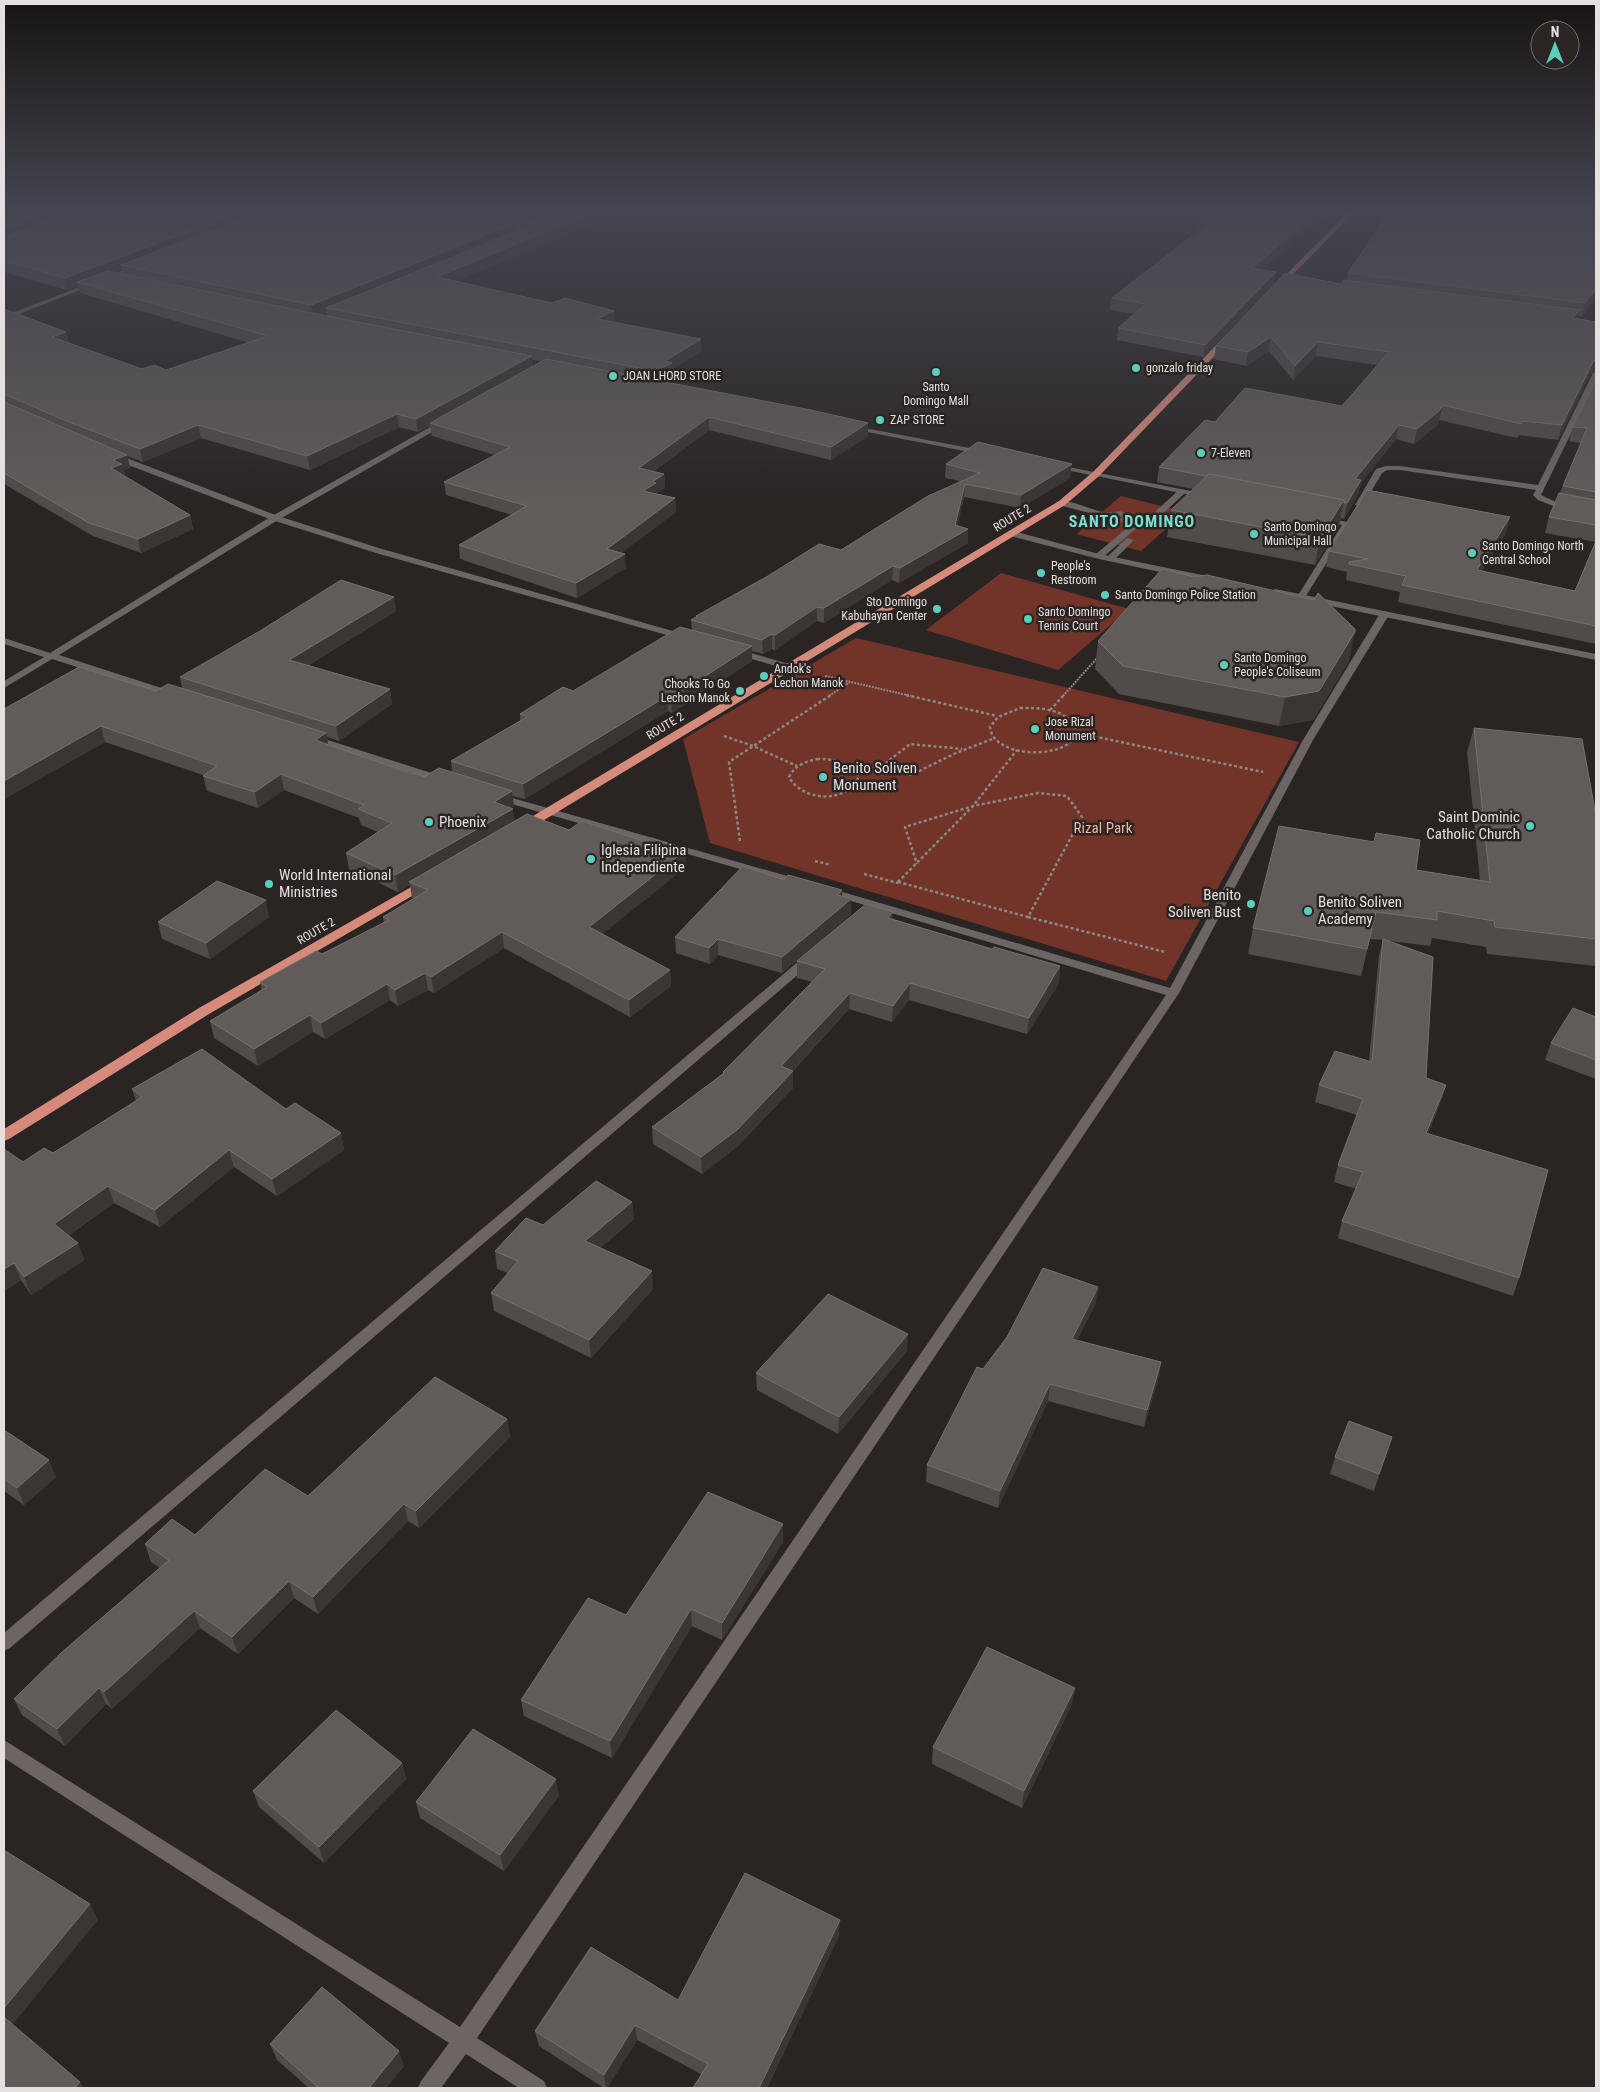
<svg xmlns="http://www.w3.org/2000/svg" width="1600" height="2092" font-family="'Roboto Condensed',sans-serif">
	<rect width="100%" height="100%" fill="#2a2423"/>
	<g fill="#723429">
		<polygon points="1121,496 1185,512 1141,551 1076,534"/>
		<polygon points="1001,573 1129,609 1058,670 926,630"/>
		<polygon points="856,638 1299,742 1166,981 710,843 683,739"/>
	</g>
	<g fill="none" stroke-linecap="round" stroke-linejoin="round">
		<g stroke="#8d8786" stroke-width="2" stroke-dasharray="2 1" stroke-linecap="butt">
			<polyline points="825,676 911,696"/>
			<polyline points="829,696 850,682"/>
			<polyline points="1063,696 1099,656"/>
		</g>
		<g stroke="#8d8786" stroke-width="2.5" stroke-dasharray="3 2.5" stroke-linecap="butt">
			<polyline points="906,695 997,716"/>
			<path d="M1020,708C1040,708 1061,708 1075,725L1076,736C1062,760 993,758 990,727L998,717Z"/>
			<polyline points="1050,710 1064,695"/>
			<polyline points="1078,733 1263,772"/>
			<polyline points="724,736 753,746 797,766"/>
			<path d="M817,759C834,759 849,761 859,776C847,804 803,802 789,777C795,765 805,762 817,759Z"/>
			<polyline points="881,767 910,744 962,749"/>
			<polyline points="855,770 881,767 911,775 956,753 995,738"/>
			<polyline points="740,841 729,762 831,695"/>
			<polyline points="815,861 831,865"/>
			<polyline points="864,874 898,883"/>
			<polyline points="898,882 1028,917 1082,817 1067,796 1038,793 973,806 905,827 917,864"/>
			<polyline points="898,882 973,806 1017,750"/>
			<polyline points="1028,917 1165,952"/>
		</g>
		<g fill="#6c6564" fill-rule="evenodd">
			<polygon points="1180,489 1187,491 1152,524 1146,524 1146,520"/>
			<path d="M1059,501C1073,500 1089,509 1103,512C1114,514 1123,507 1132,518L1119,524L1105,520L1104,517L1059,505ZM1114,515L1123,517L1119,519L1112,517Z"/>
			<polygon points="1133,523 1140,525 1102,558 1096,558 1096,554"/>
			<polygon points="1127,538 1134,540 1114,560 1108,560 1108,556"/>
		</g>
		<g fill="#6c6564" fill-rule="evenodd">
			<polygon points="137,265 142,266 4,320 4,316"/>
			<polygon points="1593,373 1596,373 1596,382 1541,495 1558,503 1596,510 1596,514 1553,506 1538,500 1533,495 1536,490 1400,470 1387,470 1382,473 1362,507 1355,505 1376,469 1386,466 1400,466 1538,485"/>
			<polygon points="441,421 448,423 278,520 59,655 177,693 177,697 171,697 52,659 4,688 4,681 44,657 4,644 4,638 50,653 272,516"/>
			<polygon points="849,425 985,451 989,453 985,455 852,429 848,427"/>
			<polygon points="1053,464 1206,494 1210,496 1206,498 1056,468 1053,468"/>
			<polygon points="1320,517 1347,522 1351,524 1304,599 1298,599 1297,597 1342,525 1320,521"/>
			<polygon points="1384,612 1389,615 1313,740 1179,993 477,2038 544,2081 547,2088 519,2088 466,2054 441,2088 418,2088 421,2081 449,2043 4,1758 4,1740 460,2027 1166,995 821,892 819,890 821,888 829,888 1170,988 1303,740 1379,615"/>
			<polygon points="312,735 447,778 448,780 443,783 439,782 308,740 307,738"/>
			<polygon points="498,794 805,881 807,883 805,885 797,885 494,799 493,797"/>
			<polygon points="810,954 816,958 814,961 10,1648 4,1651 4,1633 806,955"/>
		</g>
		<g fill="#6c6564" fill-rule="evenodd">
			<polygon points="110,454 116,454 278,516 382,549 687,635 689,637 684,640 681,639 376,553 272,520 110,458"/>
			<polygon points="1013,531 1099,554 1212,577 1216,580 1212,583 1099,559 1010,536 1009,534"/>
			<polygon points="1275,589 1596,654 1596,660 1272,594 1271,592"/>
			<polygon points="737,649 793,665 795,667 790,670 734,654 732,652"/>
		</g>
		<g fill="#d58a7c" fill-rule="evenodd">
			<polygon points="1349,211 1356,211 1279,288 1275,288 1275,286"/>
			<polygon points="1224,337 1231,339 1099,476 1065,505 526,831 518,831 516,828 518,825 1059,501 1093,472"/>
			<polygon points="427,878 431,879 433,882 431,885 209,1014 9,1139 4,1141 4,1129 199,1008"/>
		</g>
	</g>
	<g fill="#514b49" fill-rule="evenodd">
		<path d="M4,211H71V214L80,212L79,211H607V217L456,281L552,303L614,311L615,323L702,351L672,369L673,376L661,381L868,436L831,460L709,430L653,472L664,474L665,488L657,493V494L675,498L676,512L621,553L626,568L577,598L460,559L459,545L512,515L446,495L444,482L495,455L432,436L430,426L418,432L399,427L310,470L201,438L143,462L127,456L130,468L124,470L125,476L190,515L193,529L141,553L93,536L4,484V309L66,332L69,343L142,369L166,370L250,343L80,293L78,286L67,290L4,272ZM196,232L203,234L197,236ZM122,269L123,274L114,272ZM326,312L327,316L319,314ZM533,360L541,361L533,366Z"/>
		<polygon points="1203,211 1337,211 1329,218 1318,216 1262,270 1274,284 1203,357 1117,340 1118,328 1135,314 1110,310 1112,298 1207,225 1200,224 1202,213"/>
		<polygon points="1348,273 1596,298 1582,316 1578,316 1577,319 1596,322 1596,372 1590,374 1558,440 1519,435 1517,438 1439,420 1436,426 1414,444 1396,439 1361,483 1358,495 1344,519 1341,518 1339,526 1315,565 1167,537 1171,510 1193,489 1157,482 1159,467 1215,422 1342,406 1377,365 1316,356 1293,380 1269,351 1246,366 1214,359 1216,346 1341,284 1347,280"/>
		<polygon points="1596,380 1596,644 1398,602 1400,592 1346,580 1347,572 1326,567 1329,551 1506,533 1482,571 1575,591 1596,542 1545,533 1549,517 1560,493 1563,486 1581,443 1569,441 1573,427"/>
		<polygon points="946,464 1070,478 1020,508 964,497 957,526 968,543 899,583 892,580 824,623 817,621 775,650 772,649 763,654 752,651 752,661 672,713 668,711 525,799 512,796 514,806 511,808 515,821 569,830 686,867 602,934 670,970 671,986 630,1017 504,948 434,993 428,990 398,1006 390,1000 325,1039 313,1032 258,1066 214,1038 210,1021 262,991 260,982 322,954 384,923 383,917 414,899 412,898 410,885 398,892 349,869 346,853 378,832 361,825 359,818 284,790 258,808 207,791 203,775 105,742 4,799 4,709 182,688 180,677 396,611 307,666 390,689 392,704 339,741 327,737 328,745 412,774 424,777 452,772 451,761 520,721 520,714 573,691 692,630 691,620 696,617 696,616 841,550 960,481 945,478"/>
		<polygon points="1098,641 1349,661 1313,720 1279,726 1119,694 1095,669"/>
		<polygon points="1474,728 1596,816 1596,966 1487,954 1486,947 1432,938 1430,946 1390,941 1426,1078 1446,1085 1441,1101 1428,1134 1519,1278 1513,1296 1338,1238 1342,1221 1356,1189 1334,1182 1338,1165 1357,1115 1315,1102 1319,1085 1369,1061 1379,955 1383,940 1370,939 1361,976 1248,954 1253,928 1374,842 1376,833 1416,870 1480,880 1467,752"/>
		<polygon points="784,880 842,896 851,915 782,973 718,955 710,964 676,953 675,937"/>
		<polygon points="269,917 210,959 162,939 158,922"/>
		<polygon points="893,919 992,949 1060,966 1059,983 1027,1034 909,1000 892,1022 849,1009 793,1071 793,1088 738,1146 702,1174 653,1144 652,1127 723,1074 723,1072 812,982 797,978 797,961"/>
		<polygon points="1596,1017 1596,1079 1545,1060 1551,1043"/>
		<polygon points="132,1089 286,1109 341,1133 344,1150 277,1196 234,1167 160,1227 114,1203 68,1236 78,1243 84,1260 31,1295 21,1280 6,1290 4,1288 4,1149 23,1162 53,1153 136,1101"/>
		<polygon points="632,1202 634,1219 600,1248 653,1289 591,1358 494,1311 491,1293 508,1273 497,1269 495,1251 543,1225"/>
		<polygon points="1098,1287 1095,1305 1077,1340 1161,1362 1158,1380 1144,1427 1048,1401 998,1508 926,1482 927,1465 983,1369"/>
		<polygon points="907,1351 838,1434 757,1390 756,1373"/>
		<polygon points="507,1419 510,1437 419,1528 408,1521 318,1614 294,1598 238,1654 200,1628 112,1709 106,1704 65,1746 22,1715 14,1699 160,1568 151,1562 145,1544 195,1535 308,1496"/>
		<polygon points="4,1430 56,1477 24,1505 4,1491"/>
		<polygon points="1392,1437 1374,1491 1330,1474 1335,1457"/>
		<polygon points="783,1542 722,1640 692,1626 612,1758 524,1716 521,1700 626,1615"/>
		<polygon points="1072,1704 1022,1808 932,1764 933,1747"/>
		<polygon points="402,1763 406,1779 324,1863 259,1807 253,1791"/>
		<polygon points="559,1796 504,1871 420,1818 416,1802"/>
		<polygon points="839,1936 767,2088 693,2088 701,2074 637,2040 607,2088 604,2088 539,2046 535,2031 678,2000"/>
		<polygon points="270,2044 404,2066 386,2088 309,2088 277,2060"/>
	</g>
	<g fill="#3b3533">
		<polygon points="50,211 71,211 72,217 4,241 4,229"/>
		<polygon points="242,211 272,211 210,235 208,224"/>
		<polygon points="534,211 554,211 507,238 326,308 326,312 313,317 311,305"/>
		<polygon points="595,211 607,211 607,217 439,288 437,277"/>
		<polygon points="1314,211 1319,211 1318,216 1267,266 1250,279 1252,268"/>
		<polygon points="1330,211 1337,211 1329,218"/>
		<polygon points="195,229 197,239 121,265 122,269 83,284 77,282 78,286 67,290 65,278"/>
		<polygon points="1276,272 1274,284 1203,357 1205,345"/>
		<polygon points="1596,289 1596,298 1582,316 1585,303"/>
		<polygon points="1580,310 1576,323 1573,318"/>
		<polygon points="614,311 615,323 597,319"/>
		<polygon points="66,332 69,344 52,337"/>
		<polygon points="1271,337 1269,351 1246,366 1248,352"/>
		<polygon points="701,339 702,351 672,369 673,376 655,384 655,371 665,361"/>
		<polygon points="1318,342 1316,356 1293,380 1295,366"/>
		<polygon points="532,356 534,368 430,423 430,426 418,432 416,419"/>
		<polygon points="1594,360 1596,360 1596,372 1590,374 1558,440 1562,425"/>
		<polygon points="1443,405 1439,420 1436,426 1414,444 1417,429"/>
		<polygon points="397,414 399,427 310,470 307,456"/>
		<polygon points="709,417 709,430 640,481 639,468"/>
		<polygon points="868,423 868,436 831,460 831,447"/>
		<polygon points="198,425 201,438 143,462 140,449"/>
		<polygon points="1399,425 1396,439 1361,483 1358,495 1344,519 1347,503 1355,479"/>
		<polygon points="127,455 130,468 124,470 126,478 111,468 113,460"/>
		<polygon points="1072,464 1070,478 1020,508 1021,495"/>
		<polygon points="664,474 665,488 657,493 657,496 643,491 652,482"/>
		<polygon points="965,484 964,497 955,537 968,529 968,543 899,583 900,568 955,525"/>
		<polygon points="675,498 676,512 608,563 607,549"/>
		<polygon points="1344,500 1339,526 1315,565 1320,538"/>
		<polygon points="190,515 193,529 141,553 138,539"/>
		<polygon points="1510,517 1506,533 1473,586 1477,570"/>
		<polygon points="625,554 626,568 577,598 576,583"/>
		<polygon points="893,566 892,580 824,623 824,608"/>
		<polygon points="394,597 396,611 291,675 289,660"/>
		<polygon points="817,607 817,621 775,650 775,635"/>
		<polygon points="1355,632 1349,661 1313,720 1279,726 1285,697"/>
		<polygon points="772,634 772,649 763,654 762,640"/>
		<polygon points="752,646 752,661 672,713 671,698"/>
		<polygon points="390,689 392,704 339,741 336,726"/>
		<polygon points="667,696 668,711 525,799 523,784"/>
		<polygon points="101,726 105,742 4,799 4,781"/>
		<polygon points="326,733 329,748 315,740"/>
		<polygon points="281,774 284,790 258,808 255,792"/>
		<polygon points="512,791 514,806 496,817 494,802"/>
		<polygon points="513,809 515,824 409,882 410,885 398,892 395,875"/>
		<polygon points="685,851 686,867 591,943 589,927"/>
		<polygon points="842,890 842,906 851,899 851,915 782,973 782,957"/>
		<polygon points="266,900 269,917 210,959 206,943"/>
		<polygon points="893,912 892,928 888,918"/>
		<polygon points="502,932 504,948 434,993 431,977"/>
		<polygon points="718,939 718,955 710,964 709,948"/>
		<polygon points="1060,966 1059,983 1027,1034 1029,1018"/>
		<polygon points="670,970 671,986 630,1017 629,1000"/>
		<polygon points="425,973 428,990 398,1006 395,990"/>
		<polygon points="910,983 909,1000 892,1022 893,1006"/>
		<polygon points="387,984 390,1000 325,1039 321,1023"/>
		<polygon points="850,993 849,1009 781,1083 781,1066"/>
		<polygon points="310,1015 313,1032 258,1066 254,1049"/>
		<polygon points="793,1071 793,1088 738,1146 702,1174 701,1157"/>
		<polygon points="1446,1085 1441,1101 1421,1150 1426,1133"/>
		<polygon points="341,1133 344,1150 277,1196 272,1179"/>
		<polygon points="229,1150 234,1167 160,1227 155,1210"/>
		<polygon points="108,1186 114,1203 60,1241 54,1224"/>
		<polygon points="632,1202 634,1219 587,1258 585,1241"/>
		<polygon points="78,1243 84,1260 31,1295 24,1277"/>
		<polygon points="14,1263 21,1280 6,1290 4,1284 4,1269"/>
		<polygon points="652,1271 653,1289 591,1358 589,1340"/>
		<polygon points="1098,1287 1095,1305 1069,1356 1072,1339"/>
		<polygon points="908,1334 907,1351 838,1434 839,1417"/>
		<polygon points="1161,1362 1158,1380 1144,1427 1147,1410"/>
		<polygon points="1050,1384 1048,1401 998,1508 1000,1491"/>
		<polygon points="507,1419 510,1437 419,1528 416,1511"/>
		<polygon points="1392,1437 1387,1454 1374,1491 1379,1474"/>
		<polygon points="49,1460 56,1477 24,1505 17,1488"/>
		<polygon points="404,1504 408,1521 318,1614 313,1597"/>
		<polygon points="783,1524 783,1542 722,1640 722,1623"/>
		<polygon points="289,1581 294,1598 238,1654 232,1637"/>
		<polygon points="691,1609 692,1626 612,1758 610,1741"/>
		<polygon points="194,1611 200,1628 112,1709 104,1692"/>
		<polygon points="99,1688 106,1704 65,1746 57,1729"/>
		<polygon points="1075,1688 1072,1704 1022,1808 1024,1791"/>
		<polygon points="402,1763 406,1779 324,1863 319,1847"/>
		<polygon points="556,1779 559,1796 504,1871 500,1855"/>
		<polygon points="90,1904 98,1920 9,2029 4,2020 4,2008"/>
		<polygon points="840,1920 839,1936 767,2088 759,2088"/>
		<polygon points="635,2025 637,2040 607,2088 606,2088 604,2075"/>
		<polygon points="399,2051 404,2066 386,2088 369,2088"/>
		<polygon points="80,2082 84,2088 75,2088"/>
	</g>
	<g fill="#615b59" stroke="#76706e">
		<polygon points="4,211 50,211 4,229"/>
		<polygon points="93,211 132,215 195,229 65,278 4,261 4,237 55,217 80,212"/>
		<polygon points="149,211 242,211 208,224"/>
		<polygon points="262,211 534,211 506,227 311,305 121,265"/>
		<polygon points="551,211 595,211 437,277 552,303 565,298 614,311 597,319 701,339 665,361 672,363 655,371 326,308 512,233 546,213"/>
		<polygon points="1203,211 1314,211 1268,255 1252,268 1276,272 1205,345 1118,328 1146,304 1112,298 1219,215 1202,213"/>
		<polygon points="1390,211 1596,211 1596,289 1585,303 1348,273"/>
		<polygon points="108,271 312,313 532,356 416,419 397,414 307,456 198,425 140,449 69,422 4,394 4,309 66,332 52,337 142,369 154,365 166,370 268,336 77,282"/>
		<polygon points="1285,273 1341,284 1344,280 1580,310 1573,318 1596,322 1596,360 1594,360 1562,425 1522,421 1521,424 1443,405 1439,411 1417,429 1399,425 1355,479 1361,480 1347,503 1344,503 1344,500 1209,474 1206,476 1159,467 1205,420 1215,422 1245,388 1342,406 1389,352 1318,342 1295,366 1271,337 1248,352 1216,346"/>
		<polygon points="546,359 811,410 868,423 831,447 709,417 639,468 664,474 652,482 656,483 643,491 675,498 607,549 625,554 576,583 459,545 527,506 444,482 510,447 430,423"/>
		<polygon points="1596,380 1596,492 1563,486 1587,428 1573,427"/>
		<polygon points="4,402 127,455 113,460 122,464 111,468 190,515 138,539 89,523 4,473"/>
		<polygon points="978,442 1072,464 1021,495 965,484 955,525 968,529 900,568 893,566 824,608 817,607 775,635 772,634 762,640 691,620 698,616 696,616 768,576 819,544 841,550 928,496 980,473 946,464"/>
		<polygon points="1209,474 1344,500 1320,538 1171,510"/>
		<polygon points="1367,490 1510,517 1477,570 1575,591 1596,541 1596,626 1402,585 1406,576 1349,564 1349,562 1368,559 1329,551"/>
		<polygon points="1559,493 1596,500 1596,525 1549,517"/>
		<polygon points="1162,569 1194,577 1207,575 1314,600 1318,593 1355,629 1355,632 1319,691 1285,697 1123,666 1098,641"/>
		<polygon points="341,580 394,597 289,660 390,689 336,726 180,677 260,631"/>
		<polygon points="680,627 752,646 671,698 667,696 523,784 451,761 527,717 520,714 563,687 573,691"/>
		<polygon points="79,667 156,691 168,684 326,733 315,740 412,774 414,773 424,777 439,768 512,791 494,802 513,809 395,875 346,853 392,823 358,809 364,805 281,774 255,792 203,776 217,766 101,726 4,781 4,709"/>
		<polygon points="1474,728 1582,739 1596,816 1596,939 1495,927 1494,921 1437,911 1437,920 1376,912 1367,949 1253,928 1279,826 1374,842 1376,833 1420,840 1416,870 1490,882"/>
		<polygon points="527,814 569,830 582,821 646,842 652,838 685,851 589,927 670,970 629,1000 502,932 431,977 425,973 395,990 387,984 321,1023 310,1015 254,1049 210,1021 267,987 260,982 316,951 322,954 389,920 383,917 428,890 409,882"/>
		<polygon points="743,866 784,880 788,875 842,890 838,895 851,899 782,957 718,939 709,948 675,937"/>
		<polygon points="217,881 266,900 206,943 158,922"/>
		<polygon points="866,904 893,912 888,918 992,949 994,947 1060,966 1029,1018 910,983 893,1006 850,993 781,1066 793,1071 738,1129 701,1157 652,1127 724,1073 723,1072 825,969 797,961"/>
		<polygon points="1383,939 1433,957 1426,1078 1446,1085 1426,1133 1548,1170 1519,1278 1342,1221 1363,1172 1338,1165 1363,1099 1319,1085 1335,1051 1372,1062"/>
		<polygon points="1573,1008 1596,1017 1596,1060 1551,1043"/>
		<polygon points="202,1049 286,1109 295,1103 341,1133 272,1179 229,1150 155,1210 108,1186 54,1224 78,1243 24,1277 14,1263 4,1269 4,1149 23,1162 44,1148 53,1153 142,1097 132,1089"/>
		<polygon points="596,1181 632,1202 585,1241 652,1271 589,1340 491,1293 518,1261 495,1251 526,1218 543,1225"/>
		<polygon points="1043,1268 1098,1287 1072,1339 1161,1362 1147,1410 1050,1384 1000,1491 927,1465 977,1367 983,1369 1007,1337"/>
		<polygon points="828,1294 908,1334 839,1417 756,1373"/>
		<polygon points="435,1377 507,1419 416,1511 404,1504 313,1597 289,1581 232,1637 194,1611 104,1692 99,1688 57,1729 14,1699 61,1653 169,1560 145,1544 172,1519 195,1535 265,1469 308,1496"/>
		<polygon points="1349,1421 1392,1437 1379,1474 1335,1457"/>
		<polygon points="4,1430 49,1460 17,1488 4,1479"/>
		<polygon points="708,1492 783,1524 722,1623 691,1609 610,1741 521,1700 588,1598 626,1615"/>
		<polygon points="987,1647 1075,1688 1024,1791 933,1747"/>
		<polygon points="336,1710 402,1763 319,1847 253,1791"/>
		<polygon points="473,1729 556,1779 500,1855 416,1802"/>
		<polygon points="4,1850 90,1904 4,2008"/>
		<polygon points="745,1873 840,1920 759,2088 693,2088 708,2064 635,2025 604,2075 535,2031 591,1947 678,2000"/>
		<polygon points="322,1987 399,2051 369,2088 319,2088 270,2044"/>
		<polygon points="4,2017 80,2082 75,2088 4,2088"/>
	</g>
	<linearGradient id="sky" x2="0" y2="1"><stop stop-color="#171413"/><stop offset="0.42" stop-color="#444550"/><stop offset="1" stop-color="#444550" stop-opacity="0"/></linearGradient>
	<rect width="1600" height="504" fill="url(#sky)"/>
	<g fill="#5bcebc" stroke="#2a2423" stroke-width="2">
		<circle cx="1136" cy="368" r="5"/>
		<circle cx="936" cy="372" r="5"/>
		<circle cx="613" cy="376" r="5"/>
		<circle cx="880" cy="420" r="5"/>
		<circle cx="1201" cy="453" r="5"/>
		<circle cx="1254" cy="534" r="5"/>
		<circle cx="1472" cy="553" r="5"/>
		<circle cx="1041" cy="573" r="5"/>
		<circle cx="1105" cy="595" r="5"/>
		<circle cx="937" cy="609" r="5"/>
		<circle cx="1028" cy="619" r="5"/>
		<circle cx="1224" cy="665" r="5"/>
		<circle cx="764" cy="676" r="5"/>
		<circle cx="740" cy="691" r="5"/>
		<circle cx="1035" cy="729" r="5"/>
		<circle cx="823" cy="777" r="5"/>
		<circle cx="429" cy="822" r="5"/>
		<circle cx="1530" cy="826" r="5"/>
		<circle cx="591" cy="859" r="5"/>
		<circle cx="269" cy="884" r="5"/>
		<circle cx="1251" cy="904" r="5"/>
		<circle cx="1308" cy="911" r="5"/>
	</g>
	<g text-anchor="middle" dominant-baseline="central" stroke-width="5" stroke-linejoin="round" paint-order="stroke">
		<g font-size="12" fill="#e5e0df" stroke="#2a2423" text-anchor="start">
			<text x="1146" y="368">gonzalo friday</text>
			<text x="623" y="376">JOAN LHORD STORE</text>
			<text x="936" y="387" text-anchor="middle">Santo<tspan x="936" dy="14">Domingo Mall</tspan></text>
			<text x="890" y="420">ZAP STORE</text>
			<text x="1211" y="453">7-Eleven</text>
			<text x="1264" y="527">Santo Domingo<tspan x="1264" dy="14">Municipal Hall</tspan></text>
			<text x="1482" y="546">Santo Domingo North<tspan x="1482" dy="14">Central School</tspan></text>
			<text x="1051" y="566">People's<tspan x="1051" dy="14">Restroom</tspan></text>
			<text x="1115" y="595">Santo Domingo Police Station</text>
			<text x="927" y="602" text-anchor="end">Sto Domingo<tspan x="927" dy="14">Kabuhayan Center</tspan></text>
			<text x="1038" y="612">Santo Domingo<tspan x="1038" dy="14">Tennis Court</tspan></text>
			<text x="1234" y="658">Santo Domingo<tspan x="1234" dy="14">People's Coliseum</tspan></text>
			<text x="774" y="669">Andok's<tspan x="774" dy="14">Lechon Manok</tspan></text>
			<text x="730" y="684" text-anchor="end">Chooks To Go<tspan x="730" dy="14">Lechon Manok</tspan></text>
			<text x="1045" y="722">Jose Rizal<tspan x="1045" dy="14">Monument</tspan></text>
		</g>
		<g font-size="12" fill="#e5e0df" stroke="#2a2423">
			<text transform="translate(1012 518) rotate(-31)">ROUTE 2</text>
			<text transform="translate(665 726) rotate(-31)">ROUTE 2</text>
			<text transform="translate(316 931) rotate(-30)">ROUTE 2</text>
		</g>
		<g font-size="15" fill="#e5e0df" stroke="#2a2423" text-anchor="start">
			<text x="833" y="768">Benito Soliven<tspan x="833" dy="17">Monument</tspan></text>
			<text x="1520" y="817" text-anchor="end">Saint Dominic<tspan x="1520" dy="17">Catholic Church</tspan></text>
			<text x="439" y="822">Phoenix</text>
			<text x="601" y="850">Iglesia Filipina<tspan x="601" dy="17">Independiente</tspan></text>
			<text x="279" y="875">World International<tspan x="279" dy="17">Ministries</tspan></text>
			<text x="1241" y="895" text-anchor="end">Benito<tspan x="1241" dy="17">Soliven Bust</tspan></text>
			<text x="1318" y="902">Benito Soliven<tspan x="1318" dy="17">Academy</tspan></text>
		</g>
		<g font-size="15" fill="#f7b2a4" stroke="#2a2423">
			<text x="1103" y="828">Rizal Park</text>
		</g>
		<g font-size="16" font-weight="bold" letter-spacing="1" fill="#79dfce" stroke="#2a2423">
			<text x="1132" y="521">SANTO DOMINGO</text>
		</g>
	</g>
	<rect width="1600" height="2092" fill="none" stroke="#e5e0df" stroke-width="10"/>
	<g transform="translate(1555 45)"><circle r="24" fill="#2a2423" stroke="#756f6e"/>
	<path d="M0-4L9 19L0 12L-9 19Z" fill="#5bcebc"/>
	<text y="-8" font-size="14" font-weight="bold" text-anchor="middle" fill="#e5e0df">N</text>
	</g>
</svg>
